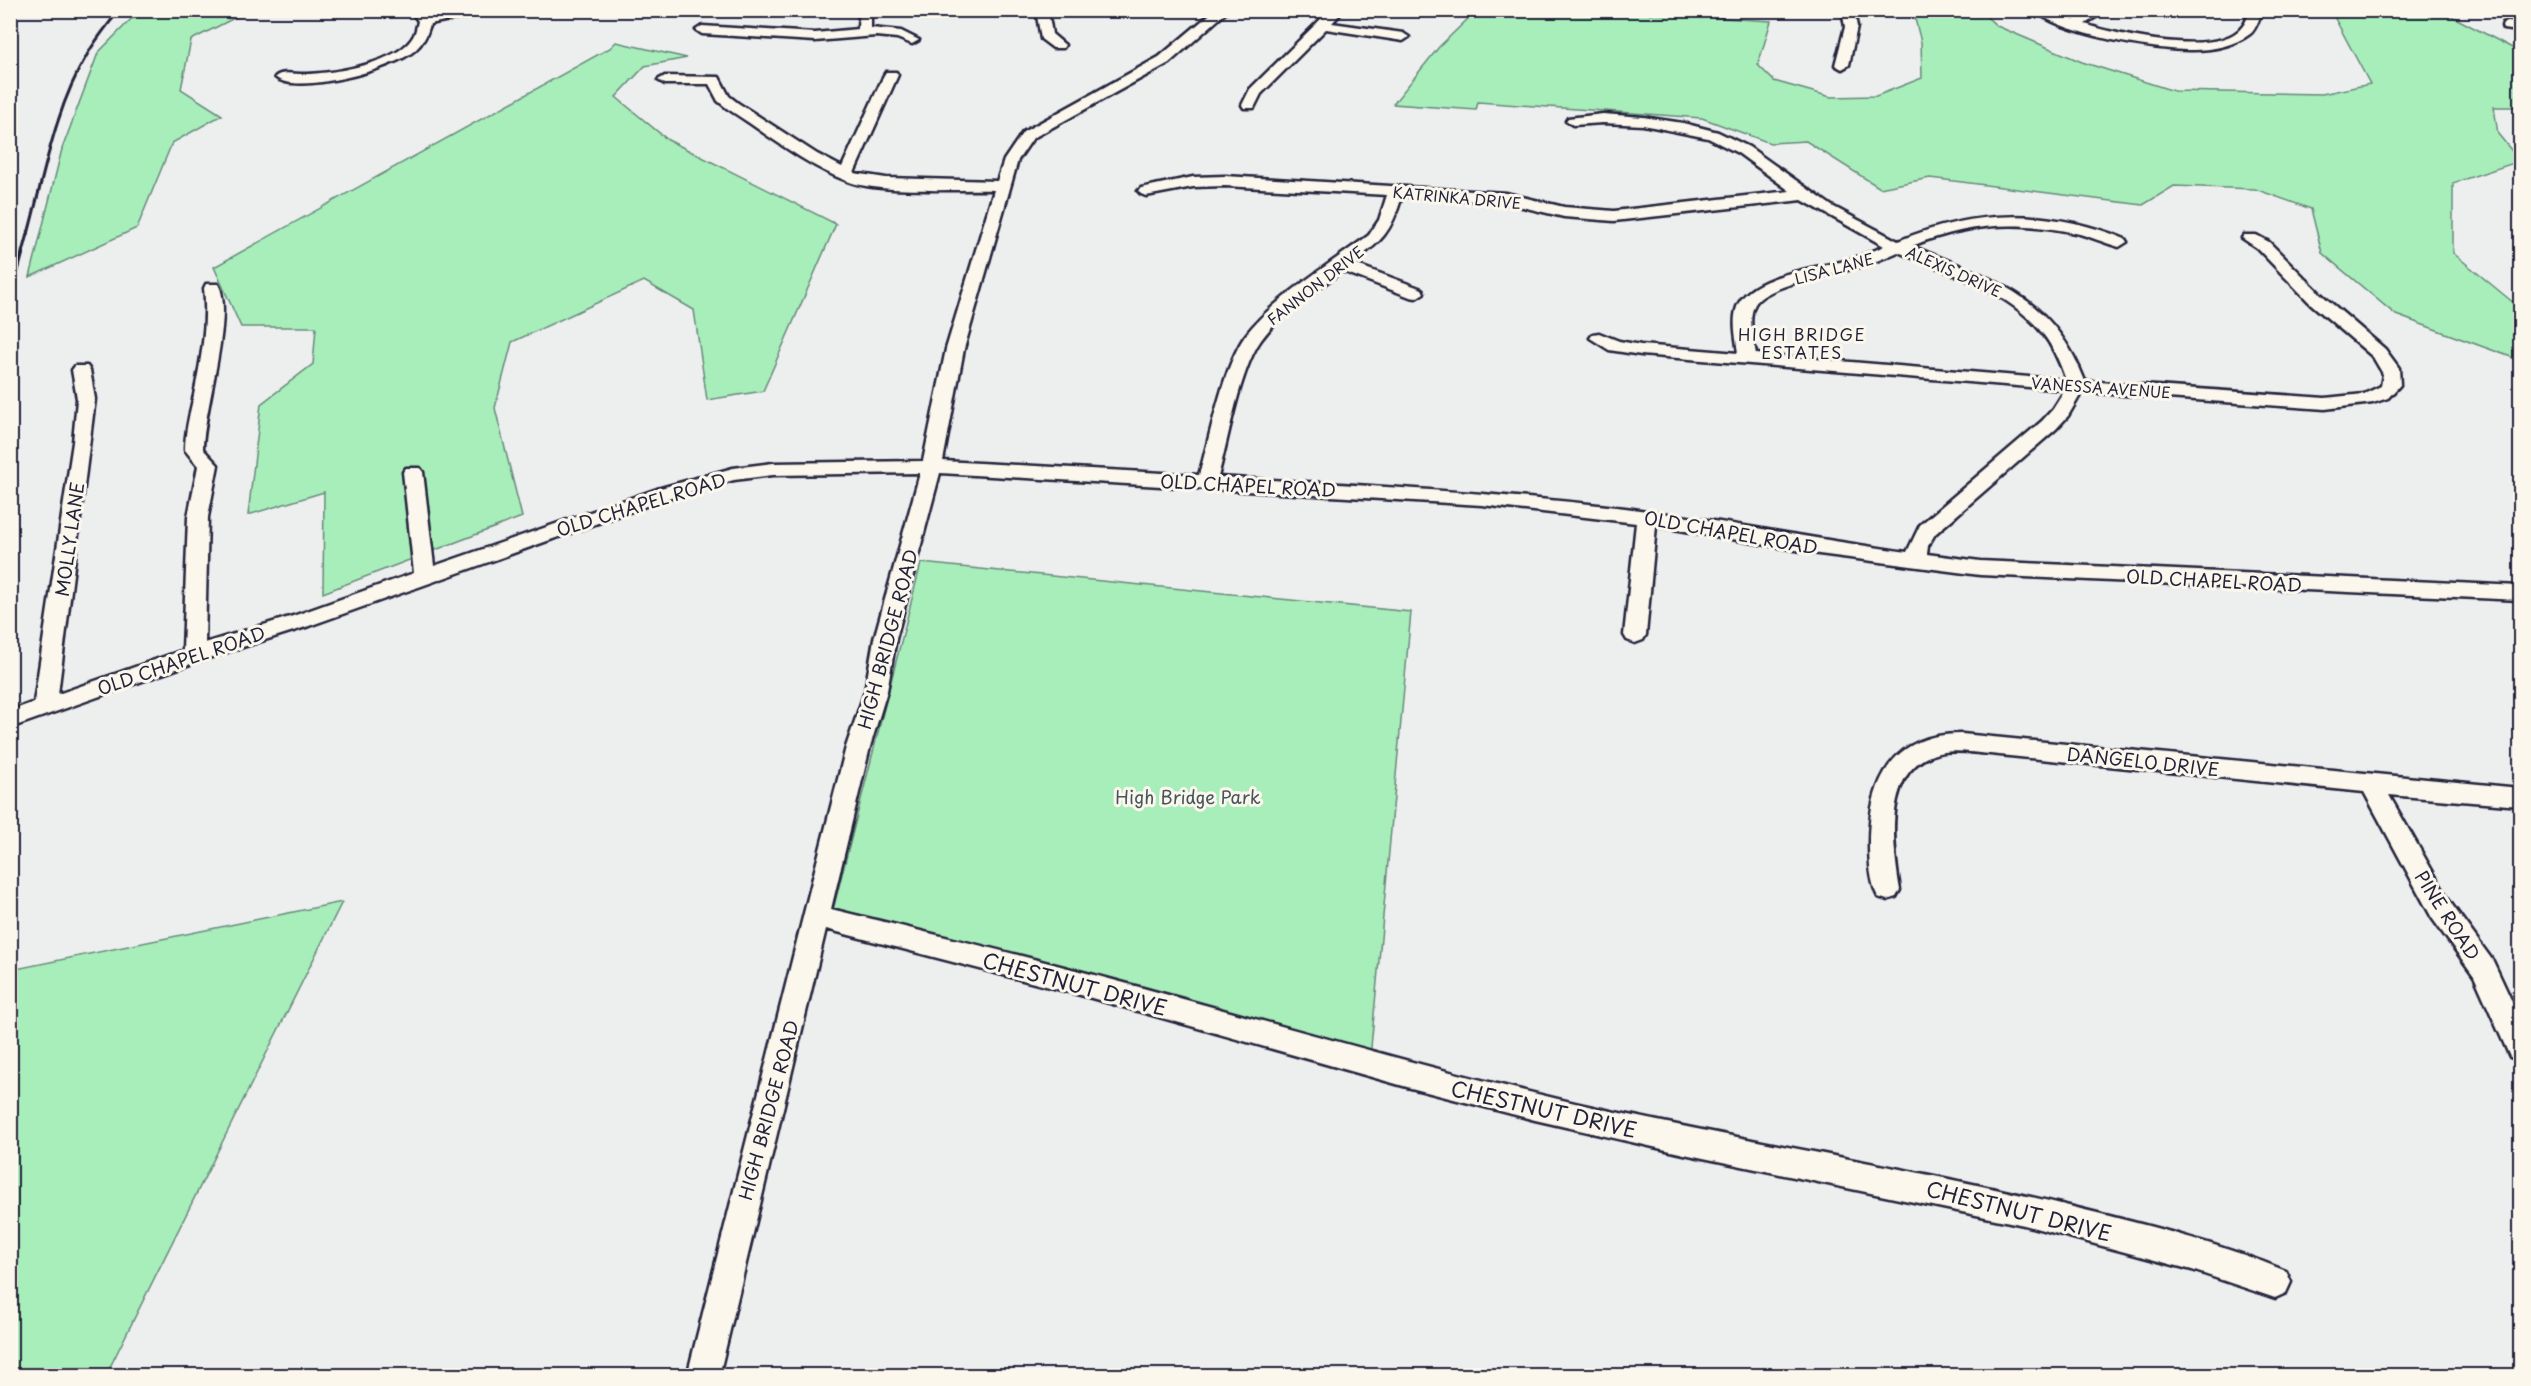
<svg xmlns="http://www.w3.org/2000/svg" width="2531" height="1386" font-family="'Playpen Sans',sans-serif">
	<rect width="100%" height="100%" fill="#edefef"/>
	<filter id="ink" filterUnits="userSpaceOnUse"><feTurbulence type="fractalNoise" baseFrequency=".0167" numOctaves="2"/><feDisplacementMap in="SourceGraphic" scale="12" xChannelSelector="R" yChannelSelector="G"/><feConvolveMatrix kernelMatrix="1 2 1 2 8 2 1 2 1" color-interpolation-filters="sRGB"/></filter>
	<g filter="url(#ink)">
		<g fill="#a8eeba" stroke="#65887a" stroke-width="1.5">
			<polygon points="139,11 248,11 191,40 181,89 222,115 172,143 137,228 30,277 62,149 98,53"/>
			<polygon points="1476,11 1607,11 1771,21 1758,65 1774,81 1831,97 1876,96 1922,78 1921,42 1913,11 1980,11 1997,26 2082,62 2174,91 2322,94 2370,84 2331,11 2442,11 2520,52 2520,107 2494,107 2498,134 2520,161 2453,183 2453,253 2520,308 2520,366 2511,357 2396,315 2322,253 2311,209 2255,189 2174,186 2143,205 1930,178 1880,188 1806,141 1770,143 1702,118 1478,102 1476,110 1393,104 1439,47"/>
			<polygon points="616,42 687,58 645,66 616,97 668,140 836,224 763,391 707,400 694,310 644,281 512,342 495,408 522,517 323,593 324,492 248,515 261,404 313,364 316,327 241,327 214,267 610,48"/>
			<polygon points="921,563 1411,612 1370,1058 832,914"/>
			<polygon points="342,902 106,1375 11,1375 11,970"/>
		</g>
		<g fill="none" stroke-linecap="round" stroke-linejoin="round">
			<defs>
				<g id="minor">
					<path d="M410,10H423L427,17L458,10H485L479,14L430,24C427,36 423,43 414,51C394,69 295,96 275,77C282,70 297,75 307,74C335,73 400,63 414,35C416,31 417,25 418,21Z"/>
					<polygon points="859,10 871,10 871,28 901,31 919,40 912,44 897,38 876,36 815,41 702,34 696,30 702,26 815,33 858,29"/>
					<polygon points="1036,10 1048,10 1052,34 1065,45 1063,48 1053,48 1041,39"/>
					<path d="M1215,10H1229L1169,63L1033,138L1018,160L964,349L943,461L1199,475C1210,437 1223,367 1245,336C1271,300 1333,262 1369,235L1379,220L1387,195L1225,186L1193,187L1146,196L1141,194L1138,191L1141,188L1193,177L1225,176L1506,193L1564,207L1614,211L1790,191L1738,153L1708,138L1643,125L1603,123L1573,125L1566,121L1568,118L1603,114L1643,117L1683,123L1718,132L1749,147L1832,206L1898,241C1974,209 2048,208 2125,239L2127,242L2119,247C2104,243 2090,236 2075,233C2017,220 1966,224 1912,246C1991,279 2051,293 2085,381L2325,398L2364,394L2381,386L2383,374L2373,357L2310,303L2257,248L2242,238L2244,235H2256L2269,242L2322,295L2385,349L2399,368L2400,385L2388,398L2373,403L2325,409L2082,392L2068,416L2056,429L1935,534L1928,546L1927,554L1980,561L2520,586V600L1980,575L1819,554L1656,526L1646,635L1643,640L1635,643L1627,640L1624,635L1636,523L1482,505L940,473L896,639L887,691L870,747L831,909C916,930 1002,950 1087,973C1257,1018 1425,1069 1597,1108C1754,1143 1913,1168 2069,1206C2142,1224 2217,1242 2286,1271L2291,1282L2286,1293L2275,1298L2192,1270L2024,1225L1684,1154L1535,1120L1407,1087L1088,997L826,929L719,1376H687L846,747L865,691L874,639L920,473L773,475L734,480L671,497L309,626L202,660L10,728V711L34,702L73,442L77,399L72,370L75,366H87L90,370L95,399L58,694L183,650L188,517L198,466L185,450C185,431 190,413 194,395C201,361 208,322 204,288L206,284H218C235,312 203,413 203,449L218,465L208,517L205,643L293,616L414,573L403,472L406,468H420L423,472L434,566L657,489L733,468L773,463L923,461L946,349L994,190C957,189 879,194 847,181C805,165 766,133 728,109L718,101L709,84H665L658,80L665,76L719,77L729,96L738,103L817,154L842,167L884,75L886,72H896L898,75L854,173L886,178L997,181L1004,160L1023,132L1159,57ZM1402,196L1506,203L1564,217L1614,221L1802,200L1884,246C1872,252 1858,257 1845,261C1816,268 1749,275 1737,307C1732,321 1736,338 1738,353L1641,345L1619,341L1599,333L1593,334L1590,338L1609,350L1641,355L2065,390L2053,409L2042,421L1920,525L1907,552C1813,539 1719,520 1625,508C1490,492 1354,485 1218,477C1228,440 1240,369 1261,340C1281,312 1315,292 1342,271L1410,297L1416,298L1424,293L1422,289L1352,263C1382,241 1391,233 1402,196ZM1898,252C1948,273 2009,290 2043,334C2054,348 2060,363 2066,380L1756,354C1754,340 1747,318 1755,304C1767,284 1836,274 1859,267C1872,263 1885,258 1898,252Z"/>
					<polygon points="1330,10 1344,10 1332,23 1403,33 1409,37 1403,41 1326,29 1261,94 1254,108 1244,108 1242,105 1250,89"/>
					<polygon points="1842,10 1854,10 1857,27 1849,65 1842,69 1835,65 1845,27"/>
					<path d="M2034,10H2051L2074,20L2091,10H2107L2085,24C2117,35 2218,58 2242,27C2246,23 2248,16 2250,10H2263C2259,18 2256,30 2250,34C2234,46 2212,50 2193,50C2156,51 2060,34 2034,10Z"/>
					<polygon points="2508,22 2520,23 2520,31 2503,29 2502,26 2503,23"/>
					<path d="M1962,734L2520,788V806L2389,795L2450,902L2493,961L2520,1019V1060L2510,1057L2474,976L2432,918L2364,792L1990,754C1974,753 1955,749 1939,753C1881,767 1893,847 1900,890L1896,897L1887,900L1878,897C1870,882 1869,861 1869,843C1869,781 1893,733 1962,734Z"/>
				</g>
			</defs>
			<use href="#minor" stroke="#22223b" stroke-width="5"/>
			<use href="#minor" fill="#fbf7ec" fill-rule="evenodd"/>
			<path stroke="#22223b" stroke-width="3" d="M28,234C44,175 55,108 87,55C96,39 108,25 119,10"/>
			<polyline stroke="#22223b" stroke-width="4" points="10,299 28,232"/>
		</g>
	</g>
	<g text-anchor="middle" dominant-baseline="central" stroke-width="6" stroke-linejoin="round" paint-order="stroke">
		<g font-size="15" fill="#22223b" stroke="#fbf7ec">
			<text transform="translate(1457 197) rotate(5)">KATRINKA DRIVE</text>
			<text transform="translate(1834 268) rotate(-15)">LISA LANE</text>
			<text transform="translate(1954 271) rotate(24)">ALEXIS DRIVE</text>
			<text transform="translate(1315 285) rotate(-38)">FANNON DRIVE</text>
			<text transform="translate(2101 387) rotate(4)">VANESSA AVENUE</text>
		</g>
		<g font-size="16" letter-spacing="1.5" fill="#22223b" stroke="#fbf7ec">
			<text x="1802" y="334">HIGH BRIDGE<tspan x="1802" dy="18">ESTATES</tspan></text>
		</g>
		<g font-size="18" fill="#22223b" stroke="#fbf7ec">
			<text transform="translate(1248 485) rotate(3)">OLD CHAPEL ROAD</text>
			<text transform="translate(641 504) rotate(-17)">OLD CHAPEL ROAD</text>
			<text transform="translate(1731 532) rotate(10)">OLD CHAPEL ROAD</text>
			<text transform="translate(69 539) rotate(-82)">MOLLY LANE</text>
			<text transform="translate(2214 580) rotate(3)">OLD CHAPEL ROAD</text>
			<text transform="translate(887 639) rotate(-75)">HIGH BRIDGE ROAD</text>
			<text transform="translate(181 660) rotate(-19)">OLD CHAPEL ROAD</text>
			<text transform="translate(2143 761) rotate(6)">DANGELO DRIVE</text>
			<text transform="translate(2448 915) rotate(57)">PINE ROAD</text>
			<text transform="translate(768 1110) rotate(-75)">HIGH BRIDGE ROAD</text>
		</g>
		<g font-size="18" fill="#44555b" stroke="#fbf7ec">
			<text x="1188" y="796">High Bridge Park</text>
		</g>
		<g font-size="21" fill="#22223b" stroke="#fbf7ec">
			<text transform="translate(1075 983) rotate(15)">CHESTNUT DRIVE</text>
			<text transform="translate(1544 1108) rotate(13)">CHESTNUT DRIVE</text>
			<text transform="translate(2019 1210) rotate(14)">CHESTNUT DRIVE</text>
		</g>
	</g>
	<rect width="2531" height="1386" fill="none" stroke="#fbf7ec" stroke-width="36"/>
	<rect x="18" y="18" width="2495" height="1350" fill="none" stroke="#22223b" stroke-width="2" filter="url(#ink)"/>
</svg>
